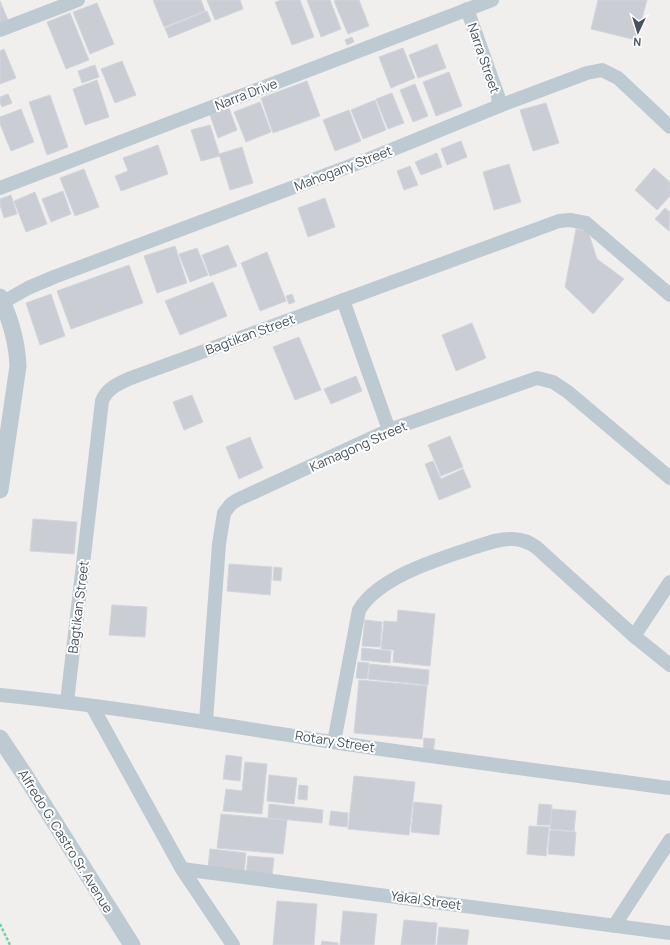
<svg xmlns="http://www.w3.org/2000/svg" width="670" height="945" font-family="Manrope,sans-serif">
	<rect width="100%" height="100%" fill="#f1eeee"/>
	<g fill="#caced4" stroke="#d2d5db">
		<polygon points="153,0 201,0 205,11 164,27"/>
		<polygon points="207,0 240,0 243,9 215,20"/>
		<polygon points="282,0 300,0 314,37 292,45 275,2"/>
		<polygon points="307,0 330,0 341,29 321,37"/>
		<polygon points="336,0 359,0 369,26 348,34 334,1"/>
		<polygon points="598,0 647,0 636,40 591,29"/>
		<polygon points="0,1 8,20 0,23"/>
		<polygon points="97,3 114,44 90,54 73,12"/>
		<polygon points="207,11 211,21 169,38 165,28"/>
		<polygon points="70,13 89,60 66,69 47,22"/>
		<polygon points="352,37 354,42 347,45 345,40"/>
		<polygon points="437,44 446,68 418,78 409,55"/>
		<polygon points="403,48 415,78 391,88 379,57"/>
		<polygon points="4,49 16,78 0,84 0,51"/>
		<polygon points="122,61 136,95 115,103 101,69"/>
		<polygon points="95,65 99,77 82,83 78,71"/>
		<polygon points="449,72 462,106 436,116 423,82"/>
		<polygon points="97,80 109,117 85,125 73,89"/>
		<polygon points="307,81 320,116 273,133 261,98"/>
		<polygon points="415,84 428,116 413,122 400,90"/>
		<polygon points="392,93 404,123 388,129 376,99"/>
		<polygon points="8,94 12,103 2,107 0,103 0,97"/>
		<polygon points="50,95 68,147 47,155 29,102"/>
		<polygon points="375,100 386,130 363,139 351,110"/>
		<polygon points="260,102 271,132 246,142 234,112"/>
		<polygon points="546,103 559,143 533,151 520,110"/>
		<polygon points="229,108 237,130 218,138 210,115"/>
		<polygon points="21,109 34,142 11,151 0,124 0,117"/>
		<polygon points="349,110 361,141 335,151 323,120"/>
		<polygon points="210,125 220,156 201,161 191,130"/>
		<polygon points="461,141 467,157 447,165 441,149"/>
		<polygon points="158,145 168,174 121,191 115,176 128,171 123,158"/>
		<polygon points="242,147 253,183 230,190 219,154"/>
		<polygon points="437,153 442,167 421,175 415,162"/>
		<polygon points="509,164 521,202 494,210 483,172"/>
		<polygon points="410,166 418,185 404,190 397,171"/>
		<polygon points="654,168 670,182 670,196 657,210 635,190"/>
		<polygon points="84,169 99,207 75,216 60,178"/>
		<polygon points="63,191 71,214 51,222 42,199"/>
		<polygon points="35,192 47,224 26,232 14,201"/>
		<polygon points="11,195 17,214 4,218 0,205 0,199"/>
		<polygon points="325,198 335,227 308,237 298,208"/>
		<polygon points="665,208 670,212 669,231 655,219"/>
		<polygon points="576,229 588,231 597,259 624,279 593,314 565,287"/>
		<polygon points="228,245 237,266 210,276 202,255"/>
		<polygon points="175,246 187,283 157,293 144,256"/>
		<polygon points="197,248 208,275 190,282 179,254"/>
		<polygon points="267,252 286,301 260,311 241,263"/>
		<polygon points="129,265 143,303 71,329 57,291"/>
		<polygon points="213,282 227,316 180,335 165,301"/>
		<polygon points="51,294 65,336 40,345 26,303"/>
		<polygon points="292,294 295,302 289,304 286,296"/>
		<polygon points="472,323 486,358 456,371 442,335"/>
		<polygon points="299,337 321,390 295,400 273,347"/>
		<polygon points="356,376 362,391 331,404 324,389"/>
		<polygon points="192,395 203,422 184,430 173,402"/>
		<polygon points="450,436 463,467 441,476 428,445"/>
		<polygon points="250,437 263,468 239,479 226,447"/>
		<polygon points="433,461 441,479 463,469 471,487 439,500 425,464"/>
		<polygon points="33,519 77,522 74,554 30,551"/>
		<polygon points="229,564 272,567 270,595 227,591"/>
		<polygon points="274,567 282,568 281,581 273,580"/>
		<polygon points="112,605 147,607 145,637 109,635"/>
		<polygon points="398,610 435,614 430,666 393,662 394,650 381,649 384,621 397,622"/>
		<polygon points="365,620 382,622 380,647 362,646"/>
		<polygon points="362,648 391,651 390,663 361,660"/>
		<polygon points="358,662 369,663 367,679 356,678"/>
		<polygon points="370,664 429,670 428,685 368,679"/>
		<polygon points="359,680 427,686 422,739 354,733"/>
		<polygon points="424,738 435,739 433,753 423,752"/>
		<polygon points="226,755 242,757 240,781 223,779"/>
		<polygon points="245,762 267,764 262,814 223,811 226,789 242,791"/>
		<polygon points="269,775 297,778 294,804 267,801"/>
		<polygon points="354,776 415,782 409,835 348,829"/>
		<polygon points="299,785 308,786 307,800 298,799"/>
		<polygon points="414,802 442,805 439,835 411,832"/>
		<polygon points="269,804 323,810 322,823 268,818"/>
		<polygon points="539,804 552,805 550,825 537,825"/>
		<polygon points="552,809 576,811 574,831 550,829"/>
		<polygon points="331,811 348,813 347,827 329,825"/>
		<polygon points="221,814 287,820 283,854 217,848"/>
		<polygon points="529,826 549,827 546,856 527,854"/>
		<polygon points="550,830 576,832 574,856 548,854"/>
		<polygon points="210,849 246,853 244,872 208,868"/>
		<polygon points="248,856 274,858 272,877 246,874"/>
		<polygon points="277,901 317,904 314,945 273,945"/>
		<polygon points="343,911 377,914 374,945 340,945"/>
		<polygon points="404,920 437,923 435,945 401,945"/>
		<polygon points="439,927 469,930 467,945 437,945"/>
		<polygon points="322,941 338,943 338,945 321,945"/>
	</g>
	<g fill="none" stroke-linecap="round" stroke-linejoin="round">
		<polyline stroke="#6dd49e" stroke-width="2.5" stroke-dasharray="3 2" stroke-linecap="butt" points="0,924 10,945"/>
		<g stroke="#becad2" stroke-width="14">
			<polyline points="467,9 498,96 499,106"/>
			<polyline points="0,30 78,0"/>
			<polyline points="0,188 492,0"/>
			<polyline points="343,300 389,430"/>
			<polyline points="0,304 28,288 54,277 374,157 499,106 587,73 602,70 618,78 670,127"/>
			<polyline points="634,636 670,582"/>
			<path d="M0,695C112,706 222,725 333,742C445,759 558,773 670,788"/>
			<path d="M67,702L102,401C107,388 118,384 131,378L559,221L570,220L586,223L670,295"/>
			<polyline points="92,706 182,869 233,945"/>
			<polyline points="206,721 219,544 224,513 231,504 237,500 389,430 537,378 553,382 568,392 670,478"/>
			<path d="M334,742L359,610C378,578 435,560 469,549C483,545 498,538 513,539C522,539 528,542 536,547L634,636L670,665"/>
			<polyline points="182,869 670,933"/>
			<polyline points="614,926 670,840"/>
		</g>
		<g stroke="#becad2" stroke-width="17">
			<path d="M0,297C10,318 17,343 18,366L0,490"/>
			<polyline points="0,738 26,777 132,945"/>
		</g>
	</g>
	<g text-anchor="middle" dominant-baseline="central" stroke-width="4" stroke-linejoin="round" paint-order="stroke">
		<g font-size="13" fill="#45535e" stroke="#fff">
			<text transform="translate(484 58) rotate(71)">Narra Street</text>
			<text transform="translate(246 94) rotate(-21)">Narra Drive</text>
			<text transform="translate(343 168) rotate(-21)">Mahogany Street</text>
			<text transform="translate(250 334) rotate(-20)">Bagtikan Street</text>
			<text transform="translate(358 446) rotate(-24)">Kamagong Street</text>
			<text transform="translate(78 607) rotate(-83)">Bagtikan Street</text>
			<text transform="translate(335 741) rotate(9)">Rotary Street</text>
			<text transform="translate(66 841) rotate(58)">Alfredo G. Castro Sr. Avenue</text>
			<text transform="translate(426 900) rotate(8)">Yakal Street</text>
		</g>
	</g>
	<g transform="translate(638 32) rotate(184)" stroke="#ffffff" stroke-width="3" paint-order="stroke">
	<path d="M0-3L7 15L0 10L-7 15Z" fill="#45535e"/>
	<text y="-6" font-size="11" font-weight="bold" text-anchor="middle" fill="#45535e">N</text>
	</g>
</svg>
